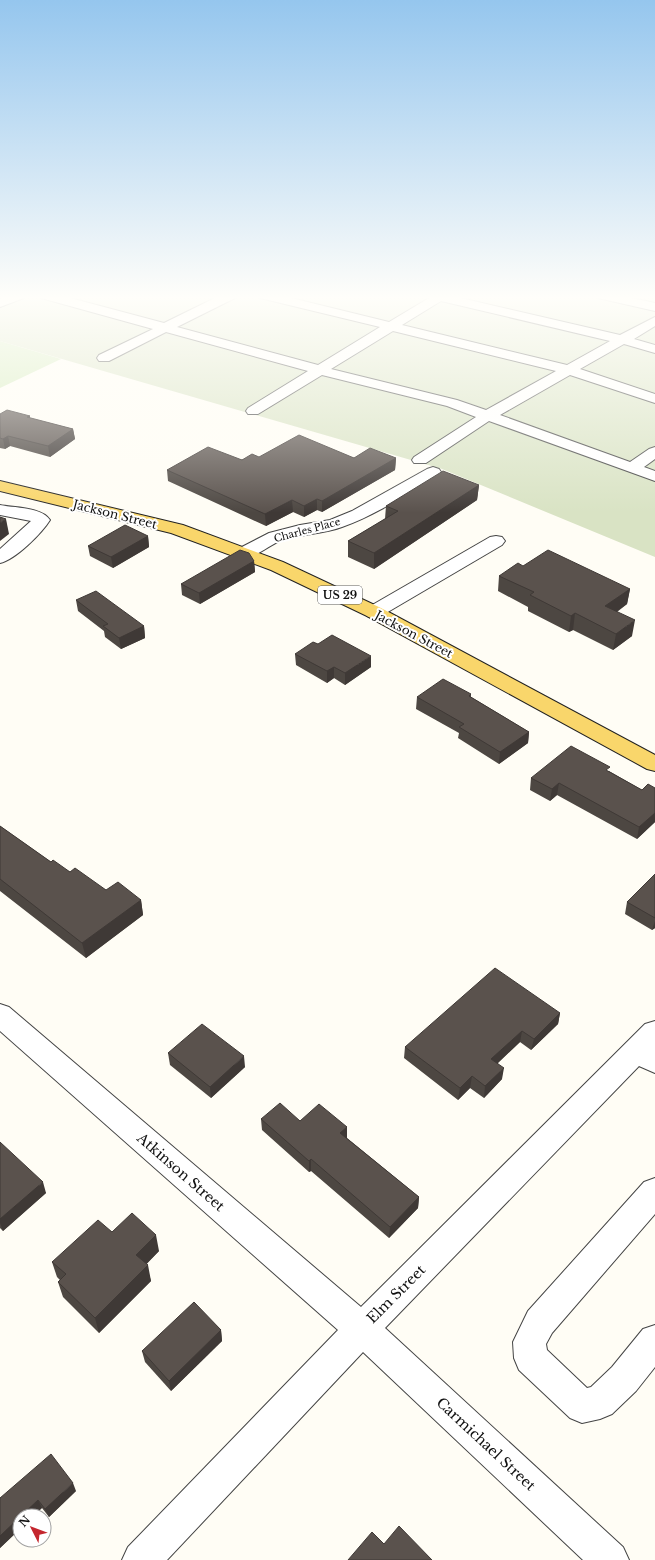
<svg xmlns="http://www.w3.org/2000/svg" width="655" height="1560" font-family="'Libre Baskerville',serif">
	<rect width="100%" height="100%" fill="#fffdf5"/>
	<polygon fill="#d5ebbd" points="0,341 61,359 0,388"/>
	<polygon fill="#d9e3c4" points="0,295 655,295 655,557 442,469 0,341"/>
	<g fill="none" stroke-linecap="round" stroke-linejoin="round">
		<defs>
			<g id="minor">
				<polygon points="9,295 26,295 24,298 0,307 0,299"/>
				<path d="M39,295H59L164,323L221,295H237L235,298L177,327L318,365L380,327L260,298L258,295H279L389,322L429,298L427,295H448L620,335L655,317V326L634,339L655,345V353L624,344L580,369L655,394V403L570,375L500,415L630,462L649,449L655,447V459L644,467L655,471V481L489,421L426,463H414L412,460L414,457L476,417L447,406L322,375L258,414H248L246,411L248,408L308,371L166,332L109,361H99L97,358L99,355L153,329L41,298ZM441,301L610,341L567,365L402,325ZM393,331L556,371L486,410L457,400L331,369Z"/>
				<polygon points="596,295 618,295 655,303 655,311 598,298"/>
				<path d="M433,467L439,469L441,472L439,475C407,494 376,515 342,527C323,534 302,534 282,540C268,545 254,561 238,557L235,553L238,549L269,533L300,525L330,520L352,511L427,469Z"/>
				<path d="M0,505C14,508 42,507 50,520C42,533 15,560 0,563V549L31,521L0,515Z"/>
				<polygon points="496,536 502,537 505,541 502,545 381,616 374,618 367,616 365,612 367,608 490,537"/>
				<polygon points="0,1004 9,1007 361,1307 645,1024 655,1021 655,1073 639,1066 385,1328 623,1547 629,1560 583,1560 363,1352 167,1560 122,1560 128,1547 338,1330 0,1031"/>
				<polygon points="655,1178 655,1214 552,1333 546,1344 547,1350 587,1388 591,1387 612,1367 643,1329 655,1325 655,1367 636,1391 612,1414 600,1419 582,1423 570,1418 519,1370 514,1358 513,1342 528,1311 644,1182"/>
			</g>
			<polygon id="major" points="0,481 183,525 283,562 381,608 655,755 655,771 647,769 367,616 271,570 171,533 0,491"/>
		</defs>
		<use href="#minor" stroke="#444" stroke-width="2"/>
		<use href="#major" stroke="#222" stroke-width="2"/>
		<use href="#minor" fill="#fff" fill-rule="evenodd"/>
		<use href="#major" fill="#f9d66b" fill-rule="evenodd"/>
	</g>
	<g fill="#4d4742">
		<polygon points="0,414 30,416 30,418 73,429 75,439 50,457 10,446 5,449 0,448"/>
		<polygon points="259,457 396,458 395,470 322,512 317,510 304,517 293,512 266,526 168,481 167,470"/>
		<polygon points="479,485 477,500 374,569 348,557 348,541 385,519 386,506"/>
		<polygon points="148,536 149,547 113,568 90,556 88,546"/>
		<polygon points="254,561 255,572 200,604 182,595 181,584"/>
		<polygon points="523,566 630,589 627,604 617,612 632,636 613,650 573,630 569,632 528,611 528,607 498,591 499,576"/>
		<polygon points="76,600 144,626 145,638 121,649 105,637 104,631 78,611"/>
		<polygon points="295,654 371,667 345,685 334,678 327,683 296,665"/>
		<polygon points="471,694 471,697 529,732 528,743 499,764 458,738 459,733 416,709 417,697"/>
		<polygon points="609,771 642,790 655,788 655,822 637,839 557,795 550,801 530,790 531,778"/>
		<polygon points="0,826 51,862 70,872 106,890 141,900 143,915 86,958 0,891"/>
		<polygon points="655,874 655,928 652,930 625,914 627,902"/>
		<polygon points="560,1013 558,1024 531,1050 520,1042 498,1063 502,1079 484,1098 470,1088 458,1100 404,1058 405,1047"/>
		<polygon points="168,1053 245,1067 211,1098 170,1065"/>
		<polygon points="261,1119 300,1121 347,1127 347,1138 419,1197 418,1208 389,1238 311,1171 309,1172 262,1130"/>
		<polygon points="0,1142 46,1193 3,1231 0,1228"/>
		<polygon points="112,1232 159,1251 146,1264 151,1281 99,1333 63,1297 58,1282 60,1280 57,1277 52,1262"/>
		<polygon points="221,1330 222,1341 171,1391 145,1362 142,1351"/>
		<polygon points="76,1491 49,1517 42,1508 20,1516 20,1529 0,1548 0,1498"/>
	</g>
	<g fill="#3f3936">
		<polygon points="73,429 75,439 50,457 48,446"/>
		<polygon points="8,436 10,446 5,449 3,439"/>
		<polygon points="396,458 395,470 322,512 322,501"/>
		<polygon points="479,485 477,500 374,569 374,553"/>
		<polygon points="317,499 317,510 304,517 304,506"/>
		<polygon points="292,500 293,512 266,526 265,514"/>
		<polygon points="6,519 9,534 0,541 0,523"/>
		<polygon points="148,536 149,547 113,568 111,557"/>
		<polygon points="254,561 255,572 200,604 199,593"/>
		<polygon points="630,589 627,604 602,622 605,606"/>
		<polygon points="575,613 573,630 569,632 571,616"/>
		<polygon points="635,620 632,636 613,650 616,634"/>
		<polygon points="144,626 145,638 121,649 119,638"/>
		<polygon points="371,656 371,667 345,685 345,673"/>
		<polygon points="334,667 334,678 327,683 327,671"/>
		<polygon points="529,732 528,743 499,764 500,752"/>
		<polygon points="559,783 557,795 550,801 552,789"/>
		<polygon points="655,813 655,822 637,839 639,827"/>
		<polygon points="141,900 143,915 86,958 82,943"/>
		<polygon points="655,921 655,928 652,930"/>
		<polygon points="560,1013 558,1024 531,1050 534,1039"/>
		<polygon points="522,1031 520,1042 490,1070 491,1059"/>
		<polygon points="244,1056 245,1067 211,1098 210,1087"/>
		<polygon points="504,1068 502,1079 484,1098 485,1086"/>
		<polygon points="472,1076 470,1088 458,1100 460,1088"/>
		<polygon points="347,1127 347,1139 340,1133"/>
		<polygon points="311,1159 311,1171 309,1172 309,1161"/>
		<polygon points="43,1182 46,1193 3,1231 0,1223 0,1219"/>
		<polygon points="419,1197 418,1208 389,1238 390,1227"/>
		<polygon points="156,1235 159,1251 140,1271 136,1255"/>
		<polygon points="148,1265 151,1281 99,1333 95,1318"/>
		<polygon points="221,1330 222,1341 171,1391 169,1381"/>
		<polygon points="73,1483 76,1491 49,1517 45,1509"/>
		<polygon points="38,1500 42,1508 34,1516 21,1516"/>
		<polygon points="20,1517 20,1529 0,1548 0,1536"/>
	</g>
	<g fill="#5a524d" stroke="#3f3936">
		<polygon points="7,410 30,416 27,417 73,429 48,446 8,436 3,439 0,438 0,414"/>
		<polygon points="299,435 354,458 370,448 396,458 322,501 317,499 304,506 292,500 265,514 167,470 208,447 242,460 252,454 259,457"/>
		<polygon points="443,471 479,485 374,553 348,541 398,511 386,506"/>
		<polygon points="0,517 6,519 0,523"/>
		<polygon points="125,525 148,536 111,557 88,546"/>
		<polygon points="240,550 249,553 254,561 199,593 181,584"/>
		<polygon points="548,550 630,589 605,606 635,620 616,634 575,613 571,616 530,595 534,592 499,576 518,563 523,566"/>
		<polygon points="96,591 144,626 119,638 103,626 108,624 76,600"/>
		<polygon points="332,635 371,656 345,673 334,667 327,671 295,654 313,642 318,644"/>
		<polygon points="443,679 471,694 469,696 529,732 500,752 459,727 464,724 417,697"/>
		<polygon points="571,746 610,767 606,770 642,790 648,784 655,788 655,813 639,827 559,783 552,789 531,778"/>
		<polygon points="0,826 51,862 53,860 70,872 75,868 106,890 118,882 141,900 82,943 0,879"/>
		<polygon points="655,874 655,918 627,902"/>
		<polygon points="495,968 560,1013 534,1039 522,1031 491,1059 504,1068 485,1086 472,1076 460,1088 405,1047"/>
		<polygon points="202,1024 244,1056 210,1087 168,1053"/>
		<polygon points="280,1103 300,1121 319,1104 347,1127 340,1133 419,1197 390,1227 311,1159 309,1161 261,1119"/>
		<polygon points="0,1142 43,1182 0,1219"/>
		<polygon points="132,1213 156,1235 136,1255 148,1265 95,1318 58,1282 66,1274 52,1262 98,1220 112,1232"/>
		<polygon points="194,1302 221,1330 169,1381 142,1351"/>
		<polygon points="51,1454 73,1483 45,1509 38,1500 21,1516 20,1516 20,1517 0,1536 0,1498"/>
		<polygon points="399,1526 432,1560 348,1560 372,1532 384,1544"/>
	</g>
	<linearGradient id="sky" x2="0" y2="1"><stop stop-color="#95c6ee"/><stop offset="0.58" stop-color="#fffefa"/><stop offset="1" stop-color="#fffefa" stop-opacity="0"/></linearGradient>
	<rect width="655" height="513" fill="url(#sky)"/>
	<g text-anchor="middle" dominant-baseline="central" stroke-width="4" stroke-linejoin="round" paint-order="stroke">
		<g font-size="10" fill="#111" stroke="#fff">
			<text transform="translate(307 530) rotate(-15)">Charles Place</text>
		</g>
		<rect fill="#fff" stroke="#585858" stroke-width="1" x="318" y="586" width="44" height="18" rx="3"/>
		<g font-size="11" font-weight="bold" fill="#111">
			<text x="340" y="595">US 29</text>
		</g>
		<g font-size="12" fill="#111" stroke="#fff">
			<text transform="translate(115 514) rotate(14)">Jackson Street</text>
			<text transform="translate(414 634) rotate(28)">Jackson Street</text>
		</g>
		<g font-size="14" fill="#111" stroke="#fff">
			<text transform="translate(181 1172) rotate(41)">Atkinson Street</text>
			<text transform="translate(396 1294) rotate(-45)">Elm Street</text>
			<text transform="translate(486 1444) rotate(43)">Carmichael Street</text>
		</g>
	</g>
	<g transform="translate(32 1528) rotate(312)"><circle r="19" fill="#ffffff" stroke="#a0a0a0"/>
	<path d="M0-3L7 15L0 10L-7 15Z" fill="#c4262e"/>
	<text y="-6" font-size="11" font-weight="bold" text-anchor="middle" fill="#111111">N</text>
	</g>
</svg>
